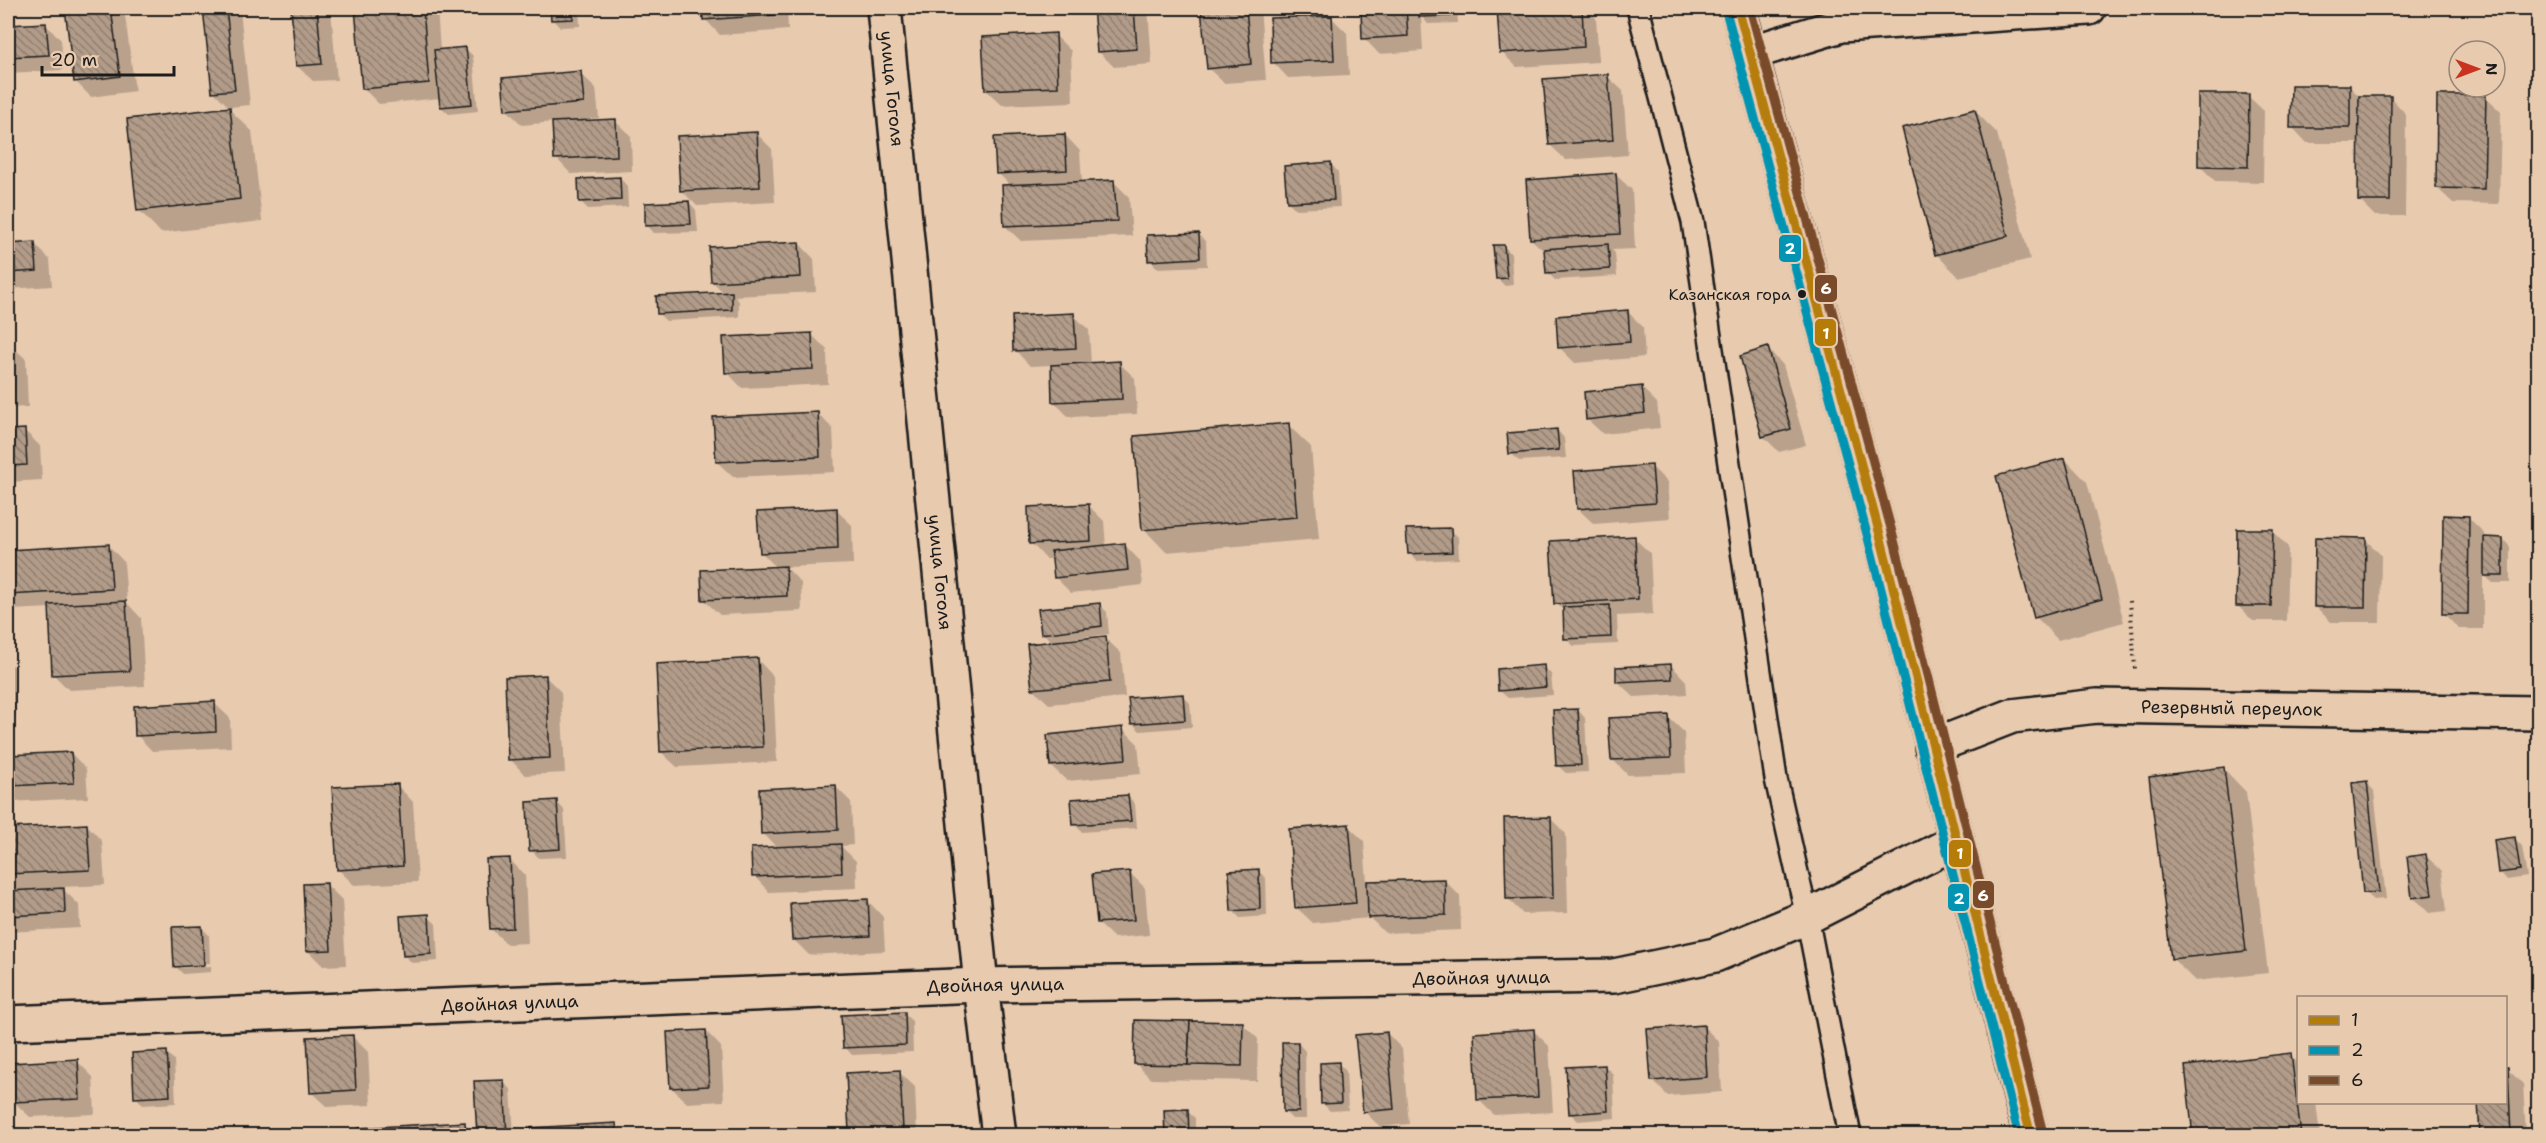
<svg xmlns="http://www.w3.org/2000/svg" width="2546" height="1143" font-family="'Shantell Sans',sans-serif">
	<defs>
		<pattern id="building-back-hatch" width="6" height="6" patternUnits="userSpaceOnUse" patternTransform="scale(1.5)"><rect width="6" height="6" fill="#b29c89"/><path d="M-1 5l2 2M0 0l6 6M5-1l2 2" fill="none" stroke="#907e6f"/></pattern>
	</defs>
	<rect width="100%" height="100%" fill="#e8caaf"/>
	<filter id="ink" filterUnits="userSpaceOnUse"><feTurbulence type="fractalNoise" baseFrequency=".0167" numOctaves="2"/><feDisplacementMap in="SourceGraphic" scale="12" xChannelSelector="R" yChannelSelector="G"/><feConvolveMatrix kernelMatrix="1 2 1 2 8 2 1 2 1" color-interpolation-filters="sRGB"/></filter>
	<g filter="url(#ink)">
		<g fill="#0003">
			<polygon points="66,8 124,8 135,91 91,97 75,81"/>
			<polygon points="205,8 237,8 240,10 250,105 229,107 214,92"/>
			<polygon points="292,8 328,8 331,10 337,80 313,81 297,66"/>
			<polygon points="357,8 437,8 440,51 465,48 473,56 478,111 449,114 441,107 441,98 379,104 363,88"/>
			<polygon points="552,8 579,8 580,26 560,27 552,19"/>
			<polygon points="704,8 787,8 788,30 720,35 705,19"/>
			<polygon points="1095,8 1148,8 1152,64 1114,67 1098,51"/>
			<polygon points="1203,8 1260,8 1266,80 1224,83 1208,68"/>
			<polygon points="1362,8 1457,8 1458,23 1428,24 1421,16 1423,51 1379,54 1364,38"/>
			<polygon points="1499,8 1586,8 1596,18 1599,62 1517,67 1501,52"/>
			<polygon points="1331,17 1347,33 1349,75 1288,78 1273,62"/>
			<polygon points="46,25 61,40 63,70 8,73 8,27"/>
			<polygon points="1055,35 1071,51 1073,102 1002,105 986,90"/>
			<polygon points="580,73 596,88 599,118 586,119 586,122 615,121 631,136 632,171 571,174 556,158 554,122 522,125 506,109"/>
			<polygon points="1607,76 1623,91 1628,155 1566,160 1550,145"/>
			<polygon points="2350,87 2360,97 2391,98 2406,114 2405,216 2375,216 2359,200 2360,143 2307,143 2292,127"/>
			<polygon points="2248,96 2264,111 2263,182 2215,181 2199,165"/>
			<polygon points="2485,97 2501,112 2499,204 2453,203 2437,188"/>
			<polygon points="229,109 252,131 262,221 161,233 139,210"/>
			<polygon points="1974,110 1997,133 2030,259 1959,277 1937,255 1903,129"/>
			<polygon points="756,133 772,149 775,202 697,206 681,190"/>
			<polygon points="1065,135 1080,151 1082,183 1114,182 1129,197 1132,236 1021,241 1005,226 1011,186 998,173"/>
			<polygon points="1331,164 1338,172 1340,207 1296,209 1288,202"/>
			<polygon points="1616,175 1632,190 1635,249 1612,250 1615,253 1617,276 1555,280 1548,273 1546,253 1531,239"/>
			<polygon points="620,178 627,186 628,207 588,209 581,202"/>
			<polygon points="689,202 696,210 698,232 654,233 647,226"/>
			<polygon points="1198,234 1206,242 1207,266 1157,268 1150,260"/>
			<polygon points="799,243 814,259 816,292 734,296 739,301 739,317 666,321 658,313 724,293 712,281"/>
			<polygon points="35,244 50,260 52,286 8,289 8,245"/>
			<polygon points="1504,246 1511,254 1513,285 1505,286 1497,278"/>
			<polygon points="1628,312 1643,327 1645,357 1575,363 1559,347"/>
			<polygon points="1073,315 1089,330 1091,364 1119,363 1135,378 1137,414 1069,417 1054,402 1052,365 1030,366 1015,350"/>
			<polygon points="811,334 827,350 828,384 742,388 727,372"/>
			<polygon points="8,343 26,359 28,407 8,408"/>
			<polygon points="1768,349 1783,365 1806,445 1779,452 1763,436"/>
			<polygon points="1642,388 1657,403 1660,428 1603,434 1587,419"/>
			<polygon points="817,413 833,429 835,472 733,477 717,462"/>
			<polygon points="1288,425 1311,447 1319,539 1166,552 1144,529"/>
			<polygon points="1557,430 1564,438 1566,458 1519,461 1511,453"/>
			<polygon points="25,431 40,446 42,480 8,482 8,432"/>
			<polygon points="2065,459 2087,482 2124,622 2058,640 2036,617"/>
			<polygon points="1651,466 1667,482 1670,518 1594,524 1578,509"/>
			<polygon points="1089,506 1104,521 1106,547 1125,545 1140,561 1143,585 1071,593 1055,577 1053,559 1046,559 1031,543"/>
			<polygon points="836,510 852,525 853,564 786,567 801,583 802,611 720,615 704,600 777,568 761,552"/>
			<polygon points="2468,517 2484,533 2484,539 2503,539 2510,547 2510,583 2493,583 2483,574 2483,629 2459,629 2443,613"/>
			<polygon points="1450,529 1458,537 1459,559 1417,561 1409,553"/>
			<polygon points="2272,531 2288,547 2286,621 2253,621 2237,605"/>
			<polygon points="1634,538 1650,553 1653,614 1617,616 1618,644 1574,646 1566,639 1565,612 1556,603"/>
			<polygon points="2366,540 2381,555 2380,622 2331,622 2315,606"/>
			<polygon points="109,546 124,562 127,603 141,618 145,686 69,690 54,675 50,608 12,610 8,606 8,551"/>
			<polygon points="1099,604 1107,612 1109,634 1064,639 1064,642 1105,638 1121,653 1125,697 1049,704 1033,689 1053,643 1043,633"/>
			<polygon points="758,660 773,676 777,762 677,767 661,752"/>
			<polygon points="8,661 14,667 16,718 8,718"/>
			<polygon points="1671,665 1686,681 1687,694 1634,697 1618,682"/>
			<polygon points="1543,667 1551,674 1553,695 1508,698 1500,691 1499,671"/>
			<polygon points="546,677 561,692 565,773 525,775 510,759"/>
			<polygon points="1183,696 1190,703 1192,727 1140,731 1132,723"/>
			<polygon points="214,703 230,718 231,747 152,751 137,735"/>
			<polygon points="1578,710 1585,718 1588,772 1566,773 1558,766"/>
			<polygon points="1668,717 1684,732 1686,773 1628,775 1612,759"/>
			<polygon points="1123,729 1138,744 1141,774 1067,781 1051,766"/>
			<polygon points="71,753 86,769 88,798 8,802 8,757"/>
			<polygon points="2224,769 2246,792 2268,973 2195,981 2173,959"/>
			<polygon points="2367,783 2374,791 2386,899 2373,900 2365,893"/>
			<polygon points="398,786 413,802 418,882 354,885 338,869"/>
			<polygon points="835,786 851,802 853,845 841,846 856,861 857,888 769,892 754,876 778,849 763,833"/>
			<polygon points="1128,796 1135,804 1137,828 1082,832 1074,824"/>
			<polygon points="557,802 564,810 567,857 539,858 531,850"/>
			<polygon points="1550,818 1566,834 1568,913 1523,914 1507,898"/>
			<polygon points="87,825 102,841 105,885 61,887 79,905 80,928 8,932 8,829"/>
			<polygon points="1348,826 1364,841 1367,883 1444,880 1460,896 1461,930 1385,933 1370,918 1313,923 1297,908"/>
			<polygon points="2515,839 2522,846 2527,877 2507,880 2500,872"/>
			<polygon points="2426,856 2442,871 2447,911 2429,913 2413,897"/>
			<polygon points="509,859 525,875 528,943 507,944 491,929"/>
			<polygon points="1258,871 1266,878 1267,916 1240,918 1232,910"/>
			<polygon points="1129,872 1145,888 1149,935 1114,938 1098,923"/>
			<polygon points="327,885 342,900 346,965 323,966 307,950"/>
			<polygon points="868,901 883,917 885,951 809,955 793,939"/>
			<polygon points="428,916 436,924 438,961 412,963 404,955"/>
			<polygon points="201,927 209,935 210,963 180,965 180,968 211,966 211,972 183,974 175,966"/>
			<polygon points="904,1014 912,1021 913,1052 852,1055 845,1047"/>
			<polygon points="1242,1023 1258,1039 1257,1081 1151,1079 1136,1064"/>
			<polygon points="1703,1026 1719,1042 1722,1092 1668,1096 1652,1080"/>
			<polygon points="1533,1030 1549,1046 1553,1112 1494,1115 1479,1100"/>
			<polygon points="706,1031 721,1047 724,1101 687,1103 672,1088"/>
			<polygon points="1387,1033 1402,1049 1409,1124 1380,1127 1364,1111"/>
			<polygon points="352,1036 368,1052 371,1105 327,1107 311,1092"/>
			<polygon points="1298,1043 1305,1051 1306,1119 1292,1119 1284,1111"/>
			<polygon points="166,1052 174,1060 176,1103 143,1105 136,1097"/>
			<polygon points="2290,1055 2298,1063 2298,1102 2316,1102 2320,1136 2195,1136"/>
			<polygon points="77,1061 93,1077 95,1114 30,1117 14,1102"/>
			<polygon points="1339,1064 1346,1071 1348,1110 1330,1111 1323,1104"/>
			<polygon points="1605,1066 1613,1074 1615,1118 1578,1121 1570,1113"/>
			<polygon points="2506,1068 2523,1084 2526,1136 2481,1136 2506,1102"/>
			<polygon points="899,1072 915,1087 917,1136 854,1136 851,1132"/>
			<polygon points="503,1082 511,1089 514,1136 478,1136"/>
			<polygon points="1187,1111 1195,1118 1195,1136 1167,1136"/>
			<polygon points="464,1124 476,1136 361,1136"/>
			<polygon points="615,1125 626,1136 530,1136"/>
		</g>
		<g fill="url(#building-back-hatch)" stroke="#1c1c1c" stroke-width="1.5">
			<polygon points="65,8 111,8 120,76 74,82"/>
			<polygon points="203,8 226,8 235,90 212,92"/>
			<polygon points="291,8 317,8 322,64 296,66"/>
			<polygon points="355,8 423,8 429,83 362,89"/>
			<polygon points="550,8 572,8 573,19 551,20"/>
			<polygon points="702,8 773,8 774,15 703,20"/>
			<polygon points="1093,8 1134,8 1137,49 1097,52"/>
			<polygon points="1201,8 1246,8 1251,64 1207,69"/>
			<polygon points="1361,8 1406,8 1408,36 1362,39"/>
			<polygon points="1419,8 1451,8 1451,16 1419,17"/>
			<polygon points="1497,8 1582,8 1584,47 1500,53"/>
			<polygon points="1332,16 1334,60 1271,63 1270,18"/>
			<polygon points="46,23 49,55 8,57 8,25"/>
			<polygon points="1056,33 1058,87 985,90 982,37"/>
			<polygon points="466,47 472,104 440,107 434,50"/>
			<polygon points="581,71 584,103 505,110 502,78"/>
			<polygon points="1608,74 1613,140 1549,145 1543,79"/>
			<polygon points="2291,85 2350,85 2350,128 2290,128"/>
			<polygon points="2198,94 2249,94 2248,167 2198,166"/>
			<polygon points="2437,95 2486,95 2484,189 2436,188"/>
			<polygon points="2359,96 2391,96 2390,201 2358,201"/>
			<polygon points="230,107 240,199 137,211 127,119"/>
			<polygon points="1975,109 2008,236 1935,255 1902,128"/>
			<polygon points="616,119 617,156 554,159 552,122"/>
			<polygon points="757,132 760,187 680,191 677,136"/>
			<polygon points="1065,134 1067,170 996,174 994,137"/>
			<polygon points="1331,162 1334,200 1287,202 1284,166"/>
			<polygon points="1616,173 1620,234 1530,239 1526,180"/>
			<polygon points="620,177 621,200 579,202 578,179"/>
			<polygon points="1114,180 1117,221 1004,226 1002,185"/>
			<polygon points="689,201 691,224 645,226 645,203"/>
			<polygon points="1199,233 1200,258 1148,261 1147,235"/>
			<polygon points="35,242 37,271 8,273 8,244"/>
			<polygon points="799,242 801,277 711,282 709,247"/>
			<polygon points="1608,244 1610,269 1546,273 1544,249"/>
			<polygon points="1493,245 1504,245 1507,278 1496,279"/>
			<polygon points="732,292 732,310 657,314 656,296"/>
			<polygon points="1628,310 1630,342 1558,348 1556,316"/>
			<polygon points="1074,313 1076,348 1013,351 1012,316"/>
			<polygon points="812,333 813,369 725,373 723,337"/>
			<polygon points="8,342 10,342 13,392 8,392"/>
			<polygon points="1768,347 1791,429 1762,437 1740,356"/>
			<polygon points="1120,361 1122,399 1052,402 1051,365"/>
			<polygon points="1642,386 1645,413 1586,420 1584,392"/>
			<polygon points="818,412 820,457 716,462 713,417"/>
			<polygon points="1289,423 1297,517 1142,530 1134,436"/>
			<polygon points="25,429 27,465 8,466 8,430"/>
			<polygon points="1557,429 1559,450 1509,454 1507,433"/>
			<polygon points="2065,458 2102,599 2034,618 1996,476"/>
			<polygon points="1652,465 1655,503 1577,509 1574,471"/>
			<polygon points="1089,504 1091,541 1029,544 1028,507"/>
			<polygon points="837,508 838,549 760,553 757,512"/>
			<polygon points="2443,515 2469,516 2468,614 2442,614"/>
			<polygon points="1451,528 1452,552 1408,554 1406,529"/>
			<polygon points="2237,529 2273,529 2271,606 2236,606"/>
			<polygon points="1635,536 1638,599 1554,604 1550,541"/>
			<polygon points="2315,537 2366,538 2365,607 2314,607"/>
			<polygon points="2484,537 2503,538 2503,576 2484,576"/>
			<polygon points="1125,543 1128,570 1054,578 1051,551"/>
			<polygon points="109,544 112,589 8,595 8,550"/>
			<polygon points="786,566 787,596 702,600 701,570"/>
			<polygon points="126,601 130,671 52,675 49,605"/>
			<polygon points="1100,603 1102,626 1041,634 1038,609"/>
			<polygon points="1610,605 1611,637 1564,639 1563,607"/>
			<polygon points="1106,636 1110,682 1032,689 1027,644"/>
			<polygon points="758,658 763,747 660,752 656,664"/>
			<polygon points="1671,664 1672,679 1616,682 1616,667"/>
			<polygon points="1544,665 1546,687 1498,691 1497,669"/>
			<polygon points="546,675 550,758 508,760 505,677"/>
			<polygon points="1183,694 1185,720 1131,724 1128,698"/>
			<polygon points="215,701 216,732 135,736 134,706"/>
			<polygon points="1578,709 1581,765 1556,766 1553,710"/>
			<polygon points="1669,715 1671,758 1611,760 1608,718"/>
			<polygon points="1123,727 1126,759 1050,766 1047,735"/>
			<polygon points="71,752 74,783 8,786 8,755"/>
			<polygon points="2224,767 2246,951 2171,959 2149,777"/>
			<polygon points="2367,781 2379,892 2363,893 2352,783"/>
			<polygon points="398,784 403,866 337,870 332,787"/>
			<polygon points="836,785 838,830 761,834 759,789"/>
			<polygon points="1128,795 1131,821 1073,825 1071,799"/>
			<polygon points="557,800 560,849 529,851 527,802"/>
			<polygon points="1551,817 1553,898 1506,899 1504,818"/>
			<polygon points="87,824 90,870 8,874 8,828"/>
			<polygon points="1349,824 1356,903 1295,908 1289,829"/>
			<polygon points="2515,837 2520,870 2498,873 2494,840"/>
			<polygon points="841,844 842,873 752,877 751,848"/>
			<polygon points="2426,854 2432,895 2412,898 2407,857"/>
			<polygon points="510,858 513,928 490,929 486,859"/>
			<polygon points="1259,869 1260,909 1231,911 1229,871"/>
			<polygon points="1130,871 1134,920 1097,923 1092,874"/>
			<polygon points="1445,879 1446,915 1368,918 1367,881"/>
			<polygon points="327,883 331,950 306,951 303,884"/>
			<polygon points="64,888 65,913 8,916 8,891"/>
			<polygon points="868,899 870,936 792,940 790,903"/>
			<polygon points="429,914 431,954 403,956 400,916"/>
			<polygon points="202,926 204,965 174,967 172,927"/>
			<polygon points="2535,955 2538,955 2538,987"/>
			<polygon points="905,1012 906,1045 843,1048 841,1015"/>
			<polygon points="1135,1020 1190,1021 1188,1065 1134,1064"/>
			<polygon points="1190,1021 1243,1022 1242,1066 1188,1065"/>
			<polygon points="1704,1025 1707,1077 1651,1081 1647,1029"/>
			<polygon points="1534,1029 1538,1097 1477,1100 1474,1033"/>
			<polygon points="706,1030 709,1086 670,1088 667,1032"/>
			<polygon points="1387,1032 1394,1109 1363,1112 1355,1035"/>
			<polygon points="353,1035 356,1090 310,1093 307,1037"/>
			<polygon points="1282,1042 1298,1042 1299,1112 1283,1112"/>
			<polygon points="167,1051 170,1096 134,1098 132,1053"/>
			<polygon points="2291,1053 2301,1136 2193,1136 2185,1066"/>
			<polygon points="78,1059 80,1099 13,1102 10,1063"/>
			<polygon points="1339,1062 1341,1103 1321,1104 1320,1063"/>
			<polygon points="1605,1065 1608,1111 1569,1114 1566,1067"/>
			<polygon points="2506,1067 2508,1067 2511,1136 2480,1136 2478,1102 2506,1102"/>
			<polygon points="900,1070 903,1130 849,1132 846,1073"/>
			<polygon points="504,1080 507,1136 477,1136 474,1081"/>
			<polygon points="1188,1109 1189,1136 1165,1136 1164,1110"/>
			<polygon points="465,1122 466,1136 359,1136 359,1128"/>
			<polygon points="616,1123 617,1136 528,1136 528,1128"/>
		</g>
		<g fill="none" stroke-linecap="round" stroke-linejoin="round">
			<defs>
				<polyline id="service" points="1638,8 1693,222 1776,779 1807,917 1850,1136"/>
				<g id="minor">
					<path id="s1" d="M884,8L981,985L999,1136"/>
					<polyline points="1750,53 1841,25 2089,8"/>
					<path id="s2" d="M1932,747L2012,716L2097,706L2538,713"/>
					<path id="s3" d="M8,1023L981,985L1614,976L1715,955L1807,917L1957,841"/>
				</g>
				<polyline id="secondary" points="1738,8 1880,535 2031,1136"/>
			</defs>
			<use href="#service" stroke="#1c1c1c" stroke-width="26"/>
			<use href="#minor" stroke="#1c1c1c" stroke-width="38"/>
			<use href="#secondary" stroke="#1c1c1c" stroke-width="38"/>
			<polyline stroke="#1c1c1c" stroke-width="4" stroke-dasharray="1.5 4.5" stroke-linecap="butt" points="2130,601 2135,669"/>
			<use href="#service" stroke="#e8caaf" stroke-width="21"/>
			<use href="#minor" stroke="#e8caaf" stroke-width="33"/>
			<use href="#secondary" stroke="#e8caaf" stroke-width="33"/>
			<defs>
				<polyline id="bus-1" points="1738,8 1880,535 2031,1136"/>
				<polyline id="bus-2" points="1726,11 1868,538 2019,1136"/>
				<polyline id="bus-3" points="1750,8 1892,532 2043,1133"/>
			</defs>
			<use href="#bus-1" stroke="#e8caaf" stroke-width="14"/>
			<use href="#bus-2" stroke="#e8caaf" stroke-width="14"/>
			<use href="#bus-3" stroke="#e8caaf" stroke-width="14"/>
			<use href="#bus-1" stroke="#b57d08" stroke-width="9"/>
			<use href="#bus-2" stroke="#0494b3" stroke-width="9"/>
			<use href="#bus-3" stroke="#7a4b2a" stroke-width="9"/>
		</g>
	</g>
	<circle fill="#1c1c1c" stroke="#e8caaf" stroke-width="2" cx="1802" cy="294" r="5"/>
	<g text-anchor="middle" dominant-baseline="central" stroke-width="4.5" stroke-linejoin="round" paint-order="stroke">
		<g font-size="16" fill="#1c1c1c" stroke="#e8caaf" text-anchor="end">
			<text x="1791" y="294">Казанская гора</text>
		</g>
		<g font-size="18" fill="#1c1c1c" stroke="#e8caaf">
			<text stroke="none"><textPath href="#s1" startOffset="81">улица Гоголя</textPath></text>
			<text stroke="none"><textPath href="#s1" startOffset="567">улица Гоголя</textPath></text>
			<text stroke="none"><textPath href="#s2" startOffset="306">Резервный переулок</textPath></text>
			<text stroke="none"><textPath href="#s3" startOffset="1474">Двойная улица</textPath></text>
			<text stroke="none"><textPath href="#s3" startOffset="988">Двойная улица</textPath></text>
			<text stroke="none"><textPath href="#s3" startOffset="502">Двойная улица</textPath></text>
		</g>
	</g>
	<g stroke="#e8caaf" stroke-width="2">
		<rect x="1778" y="234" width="24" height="29" rx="6" fill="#0494b3"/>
		<rect x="1814" y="274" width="24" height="29" rx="6" fill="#7a4b2a"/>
		<rect x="1814" y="318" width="23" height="29" rx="6" fill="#b57d08"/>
		<rect x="1948" y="839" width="24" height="29" rx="6" fill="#b57d08"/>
		<rect x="1972" y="880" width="23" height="29" rx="6" fill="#7a4b2a"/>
		<rect x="1947" y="883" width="23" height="29" rx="6" fill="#0494b3"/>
	</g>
	<g font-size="16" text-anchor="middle" font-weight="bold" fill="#fff">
		<text x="1790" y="254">2</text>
		<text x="1826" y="294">6</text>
		<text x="1826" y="339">1</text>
		<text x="1960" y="859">1</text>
		<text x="1983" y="901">6</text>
		<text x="1959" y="904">2</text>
	</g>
	<rect width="2546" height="1143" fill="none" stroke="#e8caaf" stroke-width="30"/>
	<rect x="15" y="15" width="2516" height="1113" fill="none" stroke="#1c1c1c" stroke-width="2" filter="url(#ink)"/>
	<rect x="2297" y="996" width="210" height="108" fill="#e8caaf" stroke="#968474" stroke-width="1.5"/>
	<rect x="2309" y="1016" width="30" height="9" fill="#b57d08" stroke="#968474" stroke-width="1.5"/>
	<text x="2351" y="1026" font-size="18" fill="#1c1c1c">1</text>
	<rect x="2309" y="1046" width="30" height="9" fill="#0494b3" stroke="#968474" stroke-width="1.5"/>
	<text x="2351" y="1056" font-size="18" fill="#1c1c1c">2</text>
	<rect x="2309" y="1076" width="30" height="9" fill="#7a4b2a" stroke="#968474" stroke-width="1.5"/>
	<text x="2351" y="1086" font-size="18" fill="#1c1c1c">6</text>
	<g transform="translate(2477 69) rotate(90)"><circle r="28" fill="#e8caaf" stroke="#968474" stroke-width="1.5"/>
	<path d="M0-4.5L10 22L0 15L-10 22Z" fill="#c8321e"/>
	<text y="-9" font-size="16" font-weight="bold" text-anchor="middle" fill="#1c1c1c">N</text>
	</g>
	<path d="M42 66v9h132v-9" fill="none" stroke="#1c1c1c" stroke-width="3"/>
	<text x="51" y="66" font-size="18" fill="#1c1c1c" stroke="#e8caaf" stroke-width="4.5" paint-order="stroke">20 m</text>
</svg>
